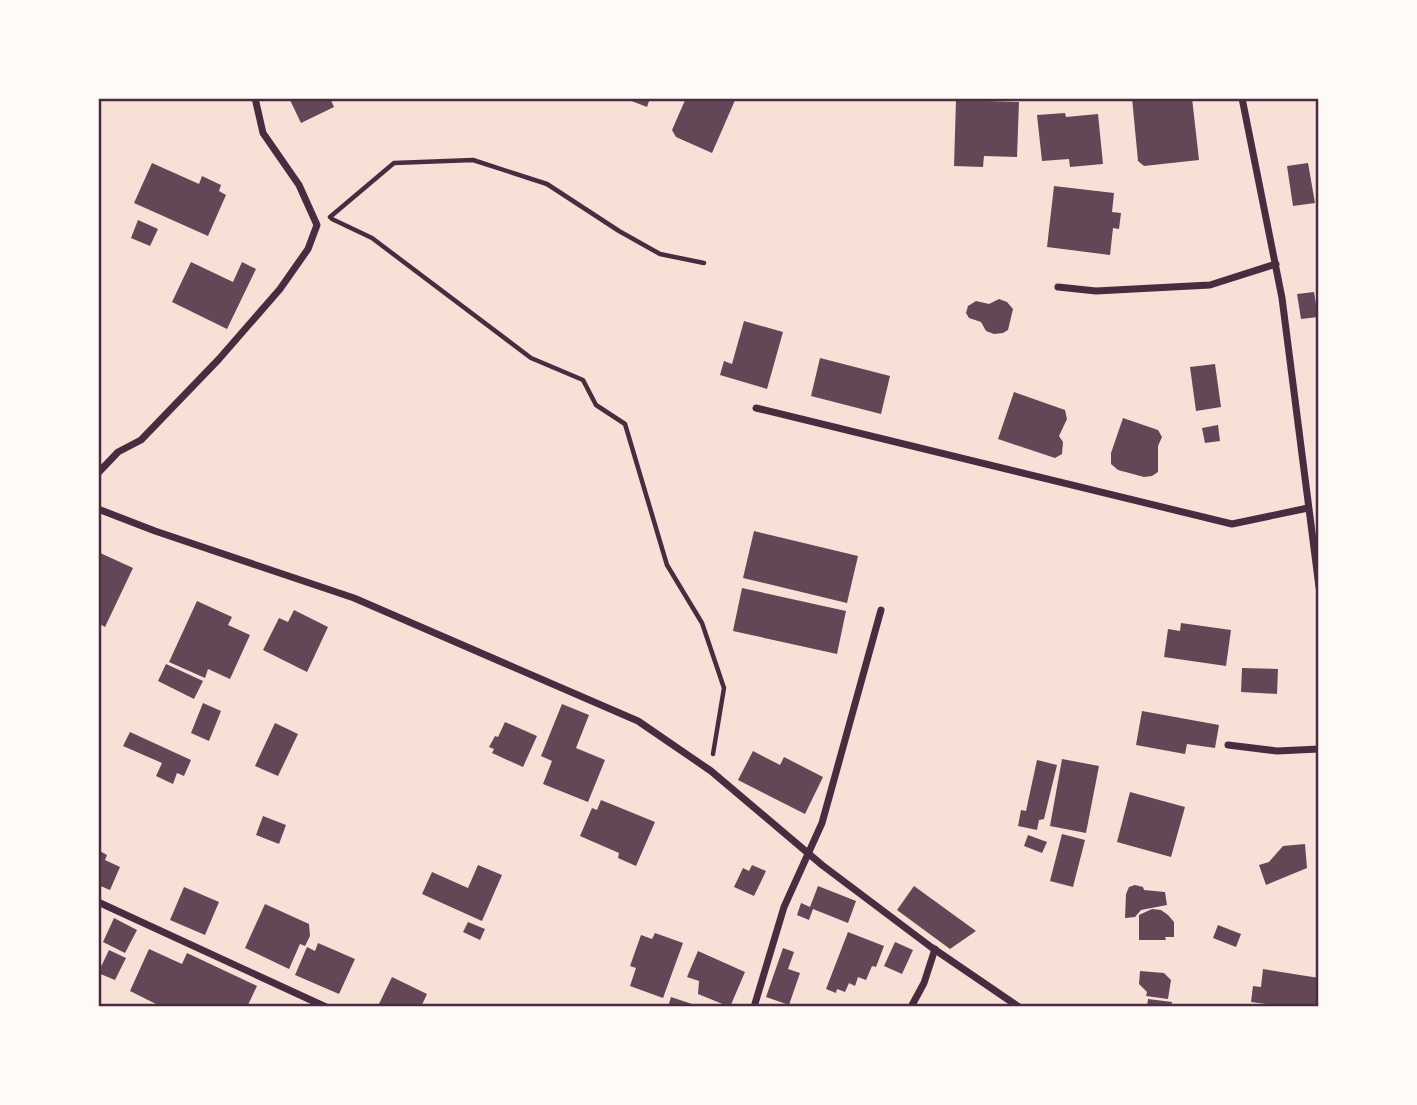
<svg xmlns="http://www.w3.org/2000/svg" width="1417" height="1105" font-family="'Golos Text',sans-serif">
	<rect width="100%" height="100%" fill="#f7e1d7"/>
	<g fill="#644757">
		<polygon points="295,98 330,98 334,107 301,123 290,100"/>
		<polygon points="624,98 650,98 647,107"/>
		<polygon points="686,98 736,98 712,153 676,137 672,130"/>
		<polygon points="1132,98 1192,98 1199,160 1144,166 1138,161"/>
		<polygon points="956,100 1019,102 1017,157 984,156 983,167 954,166"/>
		<polygon points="1065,113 1066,117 1098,114 1103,164 1070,167 1069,159 1042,161 1037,115"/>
		<polygon points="152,163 199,184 202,176 221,185 219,191 226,195 208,236 134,203"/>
		<polygon points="1308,163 1315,203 1293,206 1287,166"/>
		<polygon points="1054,186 1114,193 1112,212 1121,213 1119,229 1113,228 1110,255 1047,247"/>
		<polygon points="138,220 158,229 150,246 131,238"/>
		<polygon points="191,262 233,282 242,262 256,269 227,329 172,302"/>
		<polygon points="1314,292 1318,317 1301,319 1297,294"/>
		<polygon points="999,299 1007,302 1013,309 1008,330 1003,333 994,334 986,331 981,322 969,318 966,313 968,306 976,301 989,304"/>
		<polygon points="744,321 783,332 767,389 720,375 724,361 732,364"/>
		<polygon points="820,358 890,376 881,414 811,396"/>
		<polygon points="1215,364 1221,407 1196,411 1190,367"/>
		<polygon points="1014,392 1065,410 1067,419 1059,436 1063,442 1062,454 1055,458 998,439"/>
		<polygon points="1123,418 1158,430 1162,437 1158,446 1158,472 1152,476 1144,477 1118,470 1111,464 1111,453"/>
		<polygon points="1218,425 1220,441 1205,443 1202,428"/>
		<polygon points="754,531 858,556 847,603 743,578"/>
		<polygon points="98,552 133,568 105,627 98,623"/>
		<polygon points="742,588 846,611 837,654 733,631"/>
		<polygon points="197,601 232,617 228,625 250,635 230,679 208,669 205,678 169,662"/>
		<polygon points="294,610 328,627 307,672 263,650 279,618 288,622"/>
		<polygon points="1181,623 1231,630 1226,666 1164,657 1168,629 1180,631"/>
		<polygon points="166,664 203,681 194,699 158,681"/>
		<polygon points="1242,668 1278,669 1277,694 1241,692"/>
		<polygon points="203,703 221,711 209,741 191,733"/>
		<polygon points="562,704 589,715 576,748 605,760 588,802 543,784 552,761 541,756"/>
		<polygon points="1142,711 1219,725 1215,748 1187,744 1185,754 1136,745"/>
		<polygon points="505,722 537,736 523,767 492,753 494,749 489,747 495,736 498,737"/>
		<polygon points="275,723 298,734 278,776 255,766"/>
		<polygon points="130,732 191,760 184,776 177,773 173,784 156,776 162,763 123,746"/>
		<polygon points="753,751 780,765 784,757 823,777 805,814 738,780"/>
		<polygon points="1062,759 1099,766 1086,833 1050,826"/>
		<polygon points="1037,760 1057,765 1044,819 1039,820 1037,830 1018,826 1021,810 1026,811"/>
		<polygon points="1130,792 1185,807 1171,857 1117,842"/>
		<polygon points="601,800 655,822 636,866 618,858 619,853 580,836 592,808 597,810"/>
		<polygon points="263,816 286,825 279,844 256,835"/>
		<polygon points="1062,834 1085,840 1073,887 1050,881"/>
		<polygon points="1028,835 1047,842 1042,853 1024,846"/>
		<polygon points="1305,844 1307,868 1266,885 1259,865 1269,862 1283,846"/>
		<polygon points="98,850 107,855 105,860 120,867 110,890 98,885"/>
		<polygon points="478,865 502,875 482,921 422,894 432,872 468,888"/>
		<polygon points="752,865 766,871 754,896 734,887 743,868 749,871"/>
		<polygon points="1135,885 1143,887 1144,890 1165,892 1167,905 1141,910 1135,917 1125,918 1126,894 1129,887"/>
		<polygon points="818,886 856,901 848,923 813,909 809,920 797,915 801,903 810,907"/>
		<polygon points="914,886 976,931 950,949 897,910"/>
		<polygon points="184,887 219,902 205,935 170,920"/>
		<polygon points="265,904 309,924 310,936 305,946 300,944 289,969 245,948"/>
		<polygon points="1152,909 1161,910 1168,915 1174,922 1174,937 1165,937 1166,940 1139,940 1139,915"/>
		<polygon points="114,918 137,930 125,953 103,942"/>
		<polygon points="468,922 485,929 480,940 463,932"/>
		<polygon points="1218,925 1241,934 1236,947 1213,938"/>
		<polygon points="848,932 884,946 876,967 872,966 866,980 858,977 855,986 849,983 845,992 837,989 836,993 826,989"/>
		<polygon points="655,933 683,943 663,998 630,986 636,968 630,966 641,935 652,939"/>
		<polygon points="895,942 913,950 902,974 884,966"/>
		<polygon points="318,943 355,959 339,994 295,975 307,947 315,951"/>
		<polygon points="783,948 794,952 788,969 800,973 789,1005 766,997"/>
		<polygon points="149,949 182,964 187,953 257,986 247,1007 162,1007 130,991"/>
		<polygon points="109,950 126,958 115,980 98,973"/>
		<polygon points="698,951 745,972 730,1007 698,994 699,981 687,977"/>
		<polygon points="1263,969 1319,978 1318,1007 1265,1007 1266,1004 1251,1002 1253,986 1261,987"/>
		<polygon points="1140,971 1164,973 1171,980 1168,999 1146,996 1147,992 1139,984"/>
		<polygon points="392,977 427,994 421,1007 378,1006"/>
		<polygon points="671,997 701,1007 668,1007"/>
		<polygon points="1148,999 1172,1002 1171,1007 1147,1007"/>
	</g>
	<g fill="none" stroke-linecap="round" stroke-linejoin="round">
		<g stroke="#4a2c40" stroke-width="4.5">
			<polyline points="330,217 394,163 473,160 547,184 619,231 660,254 704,263"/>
			<polyline points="332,219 372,238 531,358 583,380 596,405 625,424 667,565 702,623 724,688 713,754"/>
		</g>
		<g stroke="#4a2c40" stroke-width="7">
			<polyline points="1242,98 1282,298 1319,587"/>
			<polyline points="1058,287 1096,291 1210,285 1276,264"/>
			<polyline points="756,408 1232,524 1308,508"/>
			<polyline points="98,473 118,452 141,440 219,359 280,289 308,249 317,225 299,185 263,133 255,98"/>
			<polyline points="98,509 155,531 354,598 638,721 711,771 822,865 931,947 1019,1007"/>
			<polyline points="1228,745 1277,751 1319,749"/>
			<polyline points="98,902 326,1007"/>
			<polyline points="754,1007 784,907 822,823 881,610"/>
			<polyline points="911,1007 924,983 935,949"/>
		</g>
	</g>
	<rect width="1417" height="1105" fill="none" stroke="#fffaf5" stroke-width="200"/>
	<rect x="100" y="100" width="1217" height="905" fill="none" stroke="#4a2c40" stroke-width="2.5"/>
</svg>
